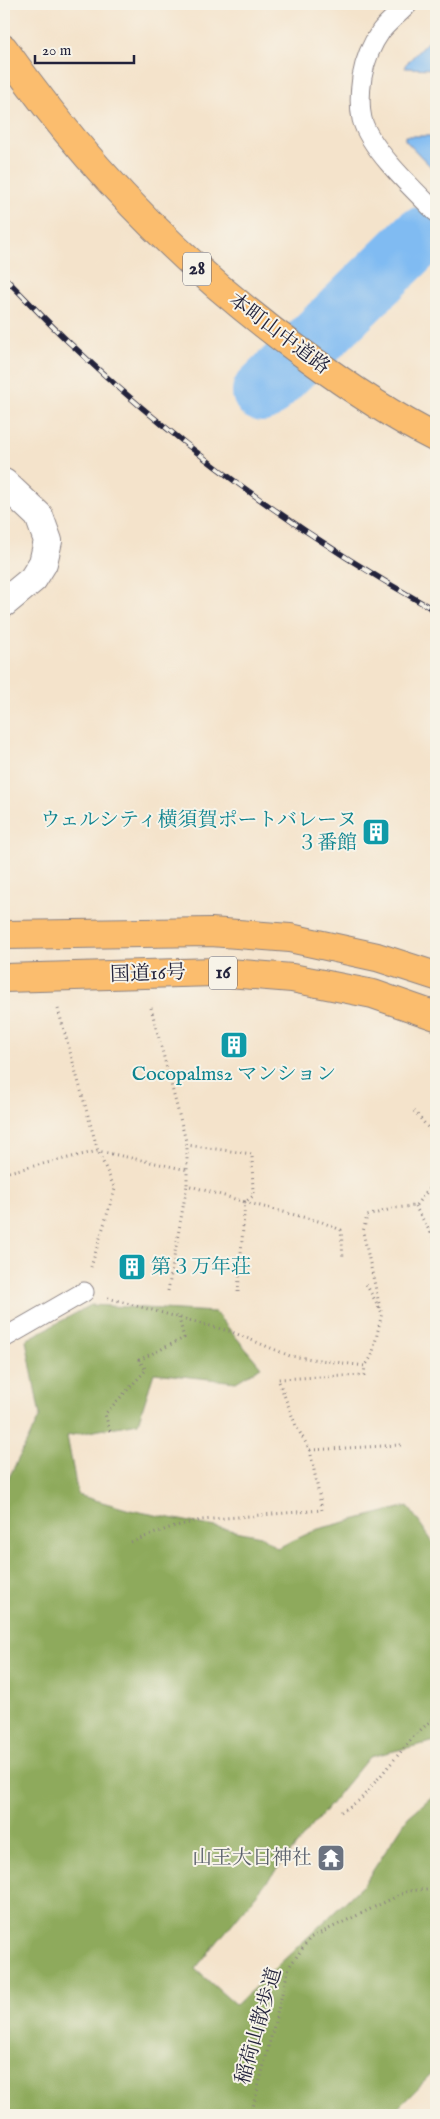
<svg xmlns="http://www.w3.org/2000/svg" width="440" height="2119" font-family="'IM FELL English','Noto Serif JP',serif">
	<rect width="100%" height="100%" fill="#f7f3e8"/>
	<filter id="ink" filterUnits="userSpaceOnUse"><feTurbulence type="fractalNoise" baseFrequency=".02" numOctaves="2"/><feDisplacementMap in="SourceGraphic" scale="10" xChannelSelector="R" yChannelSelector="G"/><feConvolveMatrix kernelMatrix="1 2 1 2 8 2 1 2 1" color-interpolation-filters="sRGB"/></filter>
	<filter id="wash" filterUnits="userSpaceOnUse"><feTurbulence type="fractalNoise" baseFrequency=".0096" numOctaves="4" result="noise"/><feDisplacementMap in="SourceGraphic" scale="20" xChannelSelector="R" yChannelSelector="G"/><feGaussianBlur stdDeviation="1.12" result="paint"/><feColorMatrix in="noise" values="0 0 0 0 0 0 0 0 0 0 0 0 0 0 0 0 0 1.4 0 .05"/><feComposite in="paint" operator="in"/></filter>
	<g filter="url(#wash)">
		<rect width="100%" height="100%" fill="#f4e3cb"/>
		<polygon fill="#8eaa5c" stroke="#58664c" points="91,1305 215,1312 261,1367 236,1382 154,1373 138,1423 67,1436 78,1495 130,1510 261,1536 277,1548 318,1529 408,1506 436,1547 436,1741 369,1757 195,1969 236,2005 364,1884 408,1817 436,1793 436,2070 391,2115 4,2115 4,1749 9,1737 4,1733 4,1487 40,1416 26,1340"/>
		<g fill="#80bbf2" stroke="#516e96">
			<polygon points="436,33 436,69 405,68 405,65"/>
			<polygon points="405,136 436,136 436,172 405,140"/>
		</g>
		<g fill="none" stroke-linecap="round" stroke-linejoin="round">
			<polyline stroke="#80bbf2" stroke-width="60" points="262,392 420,237"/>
		</g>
	</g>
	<g filter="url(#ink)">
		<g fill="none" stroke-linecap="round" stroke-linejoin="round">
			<defs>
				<g id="service">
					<path d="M408,4C400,13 389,21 381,31C371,45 365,60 362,77C360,91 359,106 362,119C369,148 415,191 436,212"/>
					<polyline points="4,1338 84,1292"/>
				</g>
				<polyline id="tertiary" points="4,483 39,516 48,541 43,563 33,579 4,603"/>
				<g id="trunk">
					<polyline points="4,935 211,932 290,938 377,957 436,976"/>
					<polyline points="4,978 215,972 292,978 373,994 436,1016"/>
				</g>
				<path id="motorway" d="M4,49C88,169 187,270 305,355C347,386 390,415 436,438"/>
			</defs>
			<use href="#service" stroke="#8b8283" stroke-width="21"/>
			<use href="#tertiary" stroke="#8b8283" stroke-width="30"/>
			<use href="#trunk" stroke="#8b8283" stroke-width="30"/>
			<use href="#motorway" stroke="#8b8283" stroke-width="30"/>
			<g stroke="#8b8283" stroke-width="3" stroke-dasharray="1 4" stroke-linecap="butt">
				<polyline points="151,1008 187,1145 187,1185 245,1202 253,1196 252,1154 187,1145"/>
				<polyline points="58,1009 98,1151 115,1189 91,1267"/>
				<polyline points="414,1111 436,1137"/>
				<polyline points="4,1173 98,1151 188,1170"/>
				<polyline points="415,1206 436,1242"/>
				<polyline points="168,1291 187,1185"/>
				<polyline points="238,1292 245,1202 322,1222 341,1230 343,1258"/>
				<polyline points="108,1298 232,1332 290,1356 365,1366 372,1356 382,1313 366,1284"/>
				<polyline points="380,1308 363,1232 367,1216 395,1208 415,1206 436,1181"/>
				<polyline points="110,1431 105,1414 146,1370 139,1360 184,1338 179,1318"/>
				<polyline points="310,1450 401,1445"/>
				<polyline points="131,1542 172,1527 201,1520 322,1510 310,1450 296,1426 278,1379 364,1375 365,1366"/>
				<polyline points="341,1812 360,1800 415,1735 436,1716"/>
				<polyline points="251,2115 289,1967 310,1938 408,1891 436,1888"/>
			</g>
			<use href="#service" stroke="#fff" stroke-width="19"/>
			<use href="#tertiary" stroke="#fff" stroke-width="28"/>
			<use href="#trunk" stroke="#fbbd6e" stroke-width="28"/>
			<use href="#motorway" stroke="#fbbd6e" stroke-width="28"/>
			<defs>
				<path id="rail" d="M4,277C27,300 49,324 73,346C182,449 306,538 436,611"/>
			</defs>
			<use href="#rail" stroke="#22223b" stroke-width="5.5"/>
			<use href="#rail" stroke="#f7f3e8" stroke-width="4" stroke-dasharray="11" stroke-linecap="butt"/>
		</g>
	</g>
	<defs>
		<symbol id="building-square" viewBox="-11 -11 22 22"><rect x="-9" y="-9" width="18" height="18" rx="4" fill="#0f9aa8" stroke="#f7f3e8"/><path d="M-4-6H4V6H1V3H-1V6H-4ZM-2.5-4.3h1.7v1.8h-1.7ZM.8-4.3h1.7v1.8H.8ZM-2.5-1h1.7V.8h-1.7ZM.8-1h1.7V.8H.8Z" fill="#fff"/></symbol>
		<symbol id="temple-square" viewBox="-11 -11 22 22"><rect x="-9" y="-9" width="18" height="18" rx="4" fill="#6b7280" stroke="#f7f3e8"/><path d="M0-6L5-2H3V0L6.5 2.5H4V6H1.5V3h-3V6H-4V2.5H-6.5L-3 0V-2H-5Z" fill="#fff"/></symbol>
	</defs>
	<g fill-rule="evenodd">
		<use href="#building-square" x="360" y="816" width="32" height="32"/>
		<use href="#building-square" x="218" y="1029" width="32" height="32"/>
		<use href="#building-square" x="116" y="1251" width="32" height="32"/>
		<use href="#temple-square" x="315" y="1842" width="32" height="32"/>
	</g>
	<g text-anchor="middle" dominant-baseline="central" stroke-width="4" stroke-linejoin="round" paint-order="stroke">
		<g fill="#f7f3e8" stroke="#62616f" stroke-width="1">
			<rect x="183" y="252.5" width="28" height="33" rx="4"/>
			<rect x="209" y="956.5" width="28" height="33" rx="4"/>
		</g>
		<g font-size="19" font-weight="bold" fill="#22223b">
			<text x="197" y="269">28</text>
			<text x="223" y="973">16</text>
		</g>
		<g font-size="20" fill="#22223b" stroke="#f7f3e8">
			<text transform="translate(279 334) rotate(37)">本町山中道路</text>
			<text transform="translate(148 974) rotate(-2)">国道16号</text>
			<text transform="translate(259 2026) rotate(-74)">稲荷山散歩道</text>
		</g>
		<g font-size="20" fill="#0d838f" stroke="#f7f3e8" text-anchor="end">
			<text x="357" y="820">ウェルシティ横須賀ポートバレーヌ<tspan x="357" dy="23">３番館</tspan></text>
			<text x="234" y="1074" text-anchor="middle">Cocopalms2 マンション</text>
			<text x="151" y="1267" text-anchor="start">第３万年荘</text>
		</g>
		<g font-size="20" fill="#5b616d" stroke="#f7f3e8" text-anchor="end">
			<text x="312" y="1858">山王大日神社</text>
		</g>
	</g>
	<rect width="440" height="2119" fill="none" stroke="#f7f3e8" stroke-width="20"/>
	<path d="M35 55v8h99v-8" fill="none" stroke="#22223b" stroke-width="2.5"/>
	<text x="42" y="55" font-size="15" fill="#22223b" stroke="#f7f3e8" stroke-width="4" paint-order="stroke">20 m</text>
</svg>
